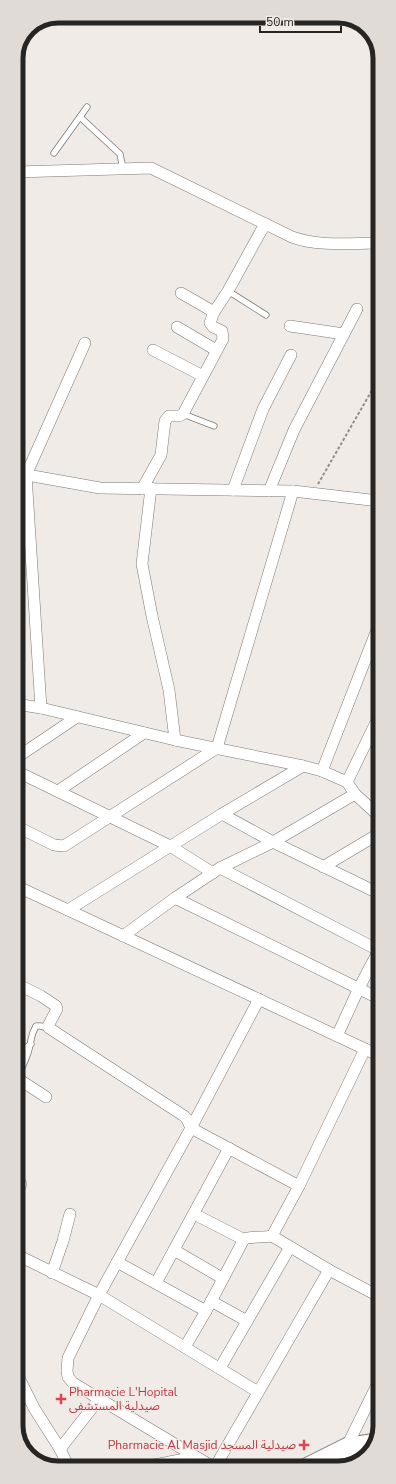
<svg xmlns="http://www.w3.org/2000/svg" width="396" height="1484" font-family="'Nunito Sans','Noto Sans Arabic',sans-serif">
	<rect width="100%" height="100%" fill="#f0ebe7"/>
	<g fill="none" stroke-linecap="round" stroke-linejoin="round">
		<defs>
			<g id="lane">
				<polyline points="80,117 120,154 123,169"/>
				<polyline points="54,153 87,107"/>
				<polyline points="228,291 266,315"/>
				<polyline points="183,414 214,426"/>
				<polyline points="17,1054 31,1044"/>
				<path d="M17,1078C22,1068 28,1056 30,1045C32,1036 31,1035 36,1026H40L49,1028"/>
			</g>
			<g id="street">
				<path d="M16,172L151,168L292,237C319,247 351,243 379,243"/>
				<polyline points="181,293 214,312"/>
				<polyline points="290,326 344,334"/>
				<polyline points="177,327 216,350"/>
				<polyline points="153,350 203,376"/>
				<polyline points="16,473 100,488 293,491 379,501"/>
				<polyline points="151,488 142,564 152,616 169,690 175,740"/>
				<polyline points="142,489 161,455 165,421 169,416 179,416 183,414 223,339 222,331 213,327 210,323 214,312 228,291 261,231 266,224"/>
				<polyline points="233,490 263,409 291,355"/>
				<polyline points="269,491 294,430 357,309"/>
				<polyline points="16,704 41,708 175,740 303,766 322,771 347,782 355,794 380,817"/>
				<polyline points="41,708 26,475 85,343"/>
				<polyline points="16,758 77,717"/>
				<polyline points="303,766 222,814 68,910 380,1056"/>
				<polyline points="16,771 170,846 213,873"/>
				<polyline points="322,771 380,622"/>
				<polyline points="347,782 380,714"/>
				<polyline points="58,791 144,733"/>
				<polyline points="222,814 273,842 380,894"/>
				<polyline points="16,826 54,845 64,846 217,748 293,491"/>
				<polyline points="323,867 380,833"/>
				<polyline points="220,868 380,951"/>
				<polyline points="16,886 68,910"/>
				<polyline points="175,898 380,999"/>
				<polyline points="123,936 175,898 220,868 273,842 355,794"/>
				<polyline points="17,984 41,996 56,1006 57,1009 48,1026 49,1028 184,1116 187,1119 191,1128 259,999"/>
				<polyline points="337,1036 359,988 380,948"/>
				<polyline points="17,1078 46,1097"/>
				<polyline points="299,1186 365,1049"/>
				<polyline points="17,1193 21,1184"/>
				<path d="M194,1214L241,1238L244,1239C250,1236 264,1238 272,1236"/>
				<polyline points="174,1250 222,1278"/>
				<polyline points="17,1255 99,1295 258,1392"/>
				<polyline points="117,1262 206,1311 244,1239"/>
				<polyline points="52,1273 63,1241 70,1214"/>
				<polyline points="156,1283 229,1148"/>
				<polyline points="211,1301 247,1321"/>
				<polyline points="185,1347 206,1311"/>
				<polyline points="220,1368 290,1247"/>
				<polyline points="17,1374 34,1408 60,1449 69,1468"/>
				<polyline points="60,1449 99,1399"/>
				<polyline points="346,1451 347,1446 380,1379"/>
				<polyline points="213,1467 73,1383 68,1377 67,1371 68,1358 99,1295 191,1128 299,1186 272,1236 329,1270 380,1297"/>
				<polyline points="215,1467 329,1270"/>
				<polyline points="139,1468 195,1457"/>
			</g>
			<g id="secondary">
				<polyline points="305,1467 347,1446 374,1442"/>
				<polyline points="336,1467 362,1458"/>
			</g>
		</defs>
		<use href="#lane" stroke="#7d7975" stroke-width="7"/>
		<use href="#street" stroke="#7d7975" stroke-width="12"/>
		<use href="#secondary" stroke="#7d7975" stroke-width="18"/>
		<polyline stroke="#928e8b" stroke-width="2" stroke-dasharray="3 2" stroke-linecap="butt" points="318,484 379,378"/>
		<use href="#lane" stroke="#fff" stroke-width="5.5"/>
		<use href="#street" stroke="#fff" stroke-width="11"/>
		<use href="#secondary" stroke="#fff" stroke-width="16"/>
	</g>
	<g fill="#e0444e" stroke="#f0ebe7" stroke-width="1.5">
		<path d="M59 1393h4v4h4v4h-4v4h-4v-4h-4v-4h4z"/>
		<path d="M302 1439h4v4h4v4h-4v4h-4v-4h-4v-4h4z"/>
	</g>
	<g text-anchor="middle" dominant-baseline="central" stroke-width="3" stroke-linejoin="round" paint-order="stroke">
		<g font-size="12" fill="#be3a42" stroke="#f0ebe7" text-anchor="start">
			<text x="69" y="1392">Pharmacie L'Hopital<tspan x="69" dy="14">صيدلية المستشفى</tspan></text>
			<text x="296" y="1445" text-anchor="end">Pharmacie Al Masjid صيدلية المسجد</text>
		</g>
	</g>
	<path d="M0 0H396V1484H0ZM58 23H338A35 35 0 0 1 373 58V1426A35 35 0 0 1 338 1461H58A35 35 0 0 1 23 1426V58A35 35 0 0 1 58 23Z" fill="#e0dbd7" fill-rule="evenodd"/>
	<path fill="none" stroke="#272523" stroke-width="5" d="M58 23H338A35 35 0 0 1 373 58V1426A35 35 0 0 1 338 1461H58A35 35 0 0 1 23 1426V58A35 35 0 0 1 58 23Z"/>
	<path d="M260 26v6h81v-6" fill="none" stroke="#272523" stroke-width="2"/>
	<text x="266" y="26" font-size="12" fill="#272523" stroke="#f0ebe7" stroke-width="3" paint-order="stroke">50 m</text>
</svg>
